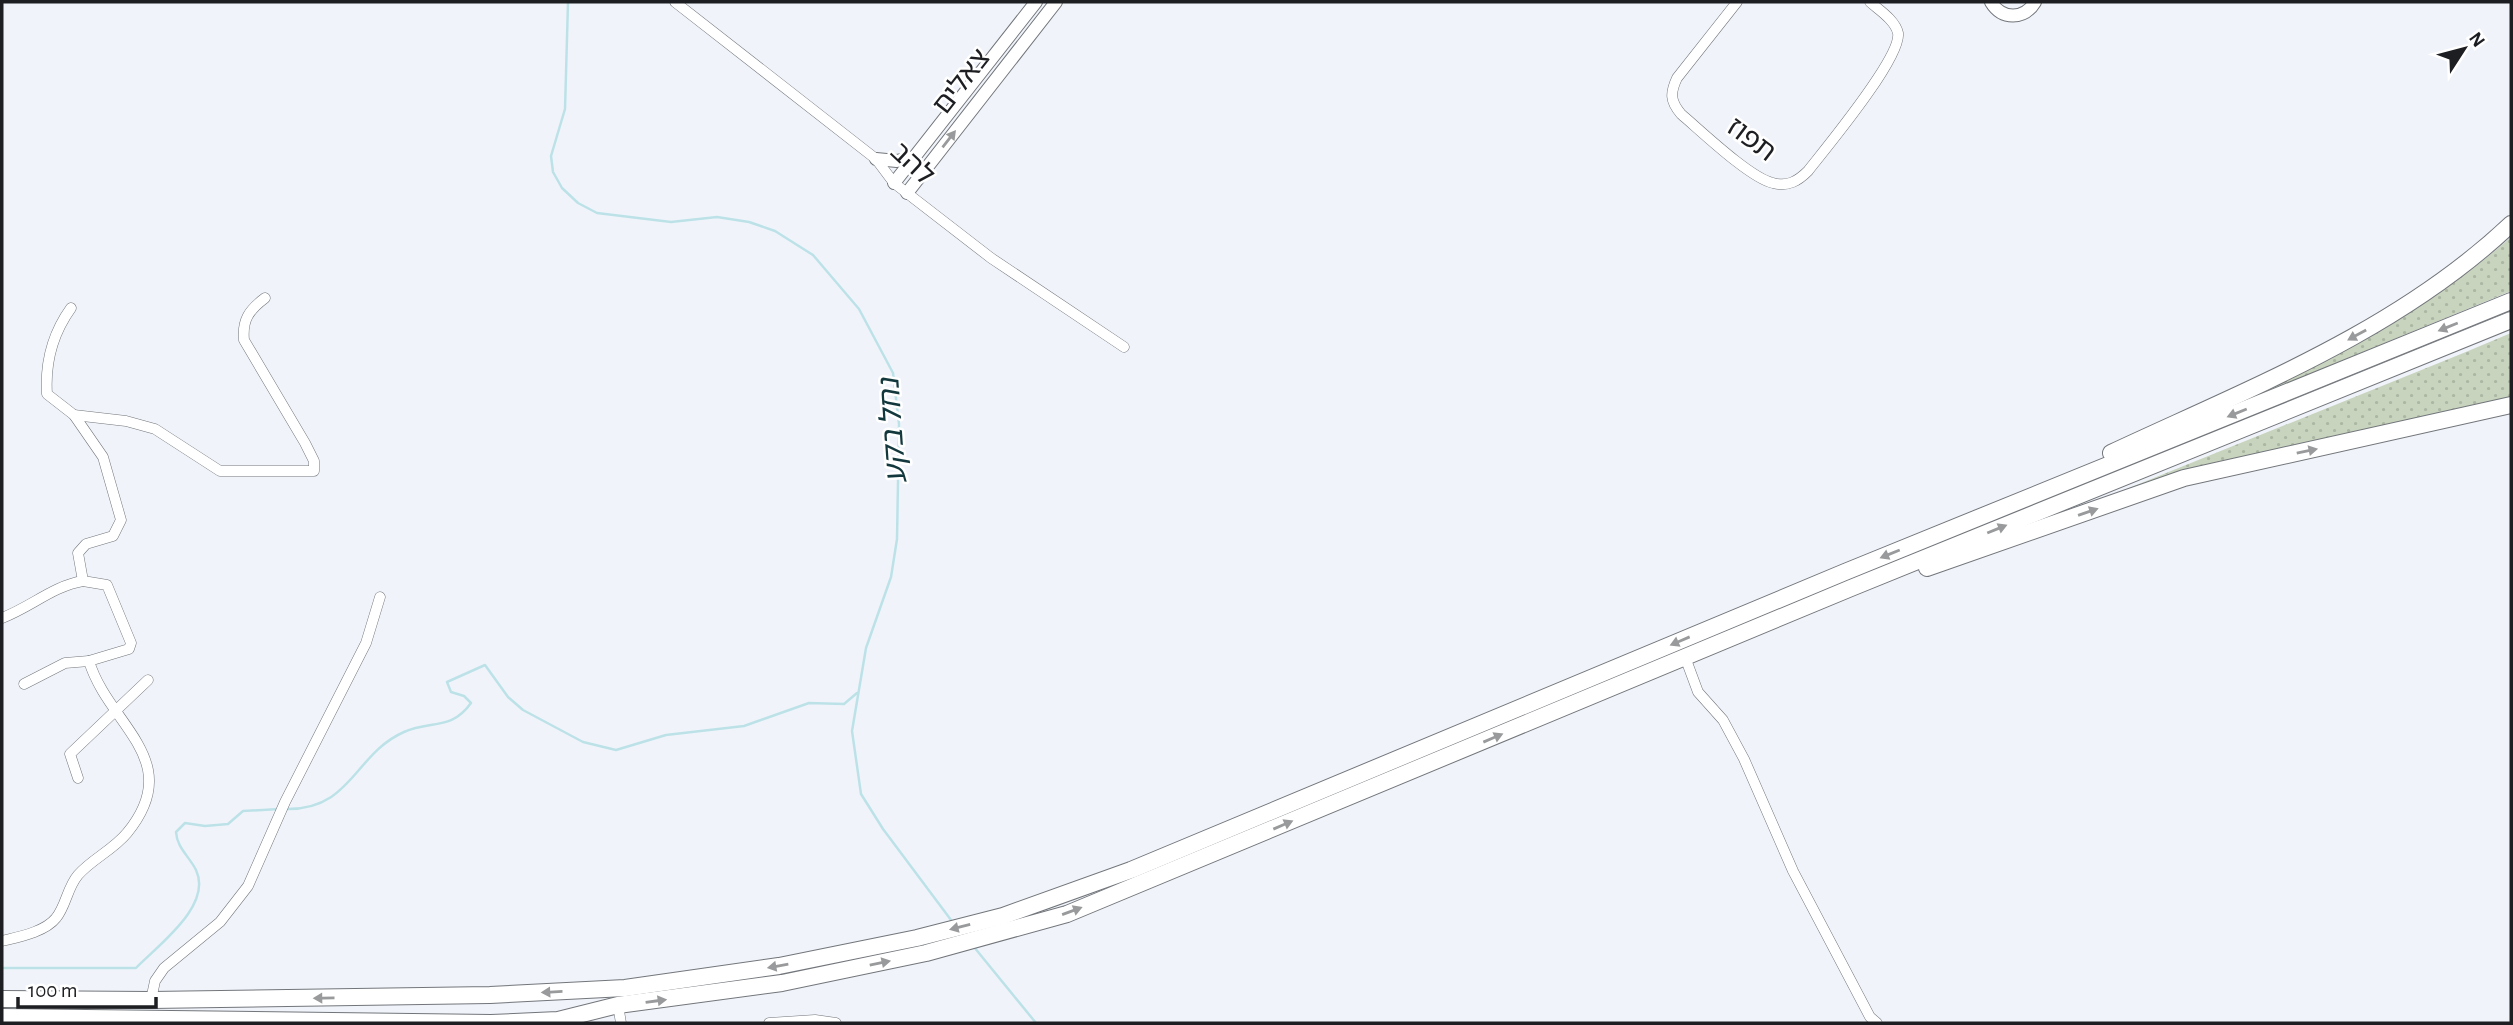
<svg xmlns="http://www.w3.org/2000/svg" width="2513" height="1025" font-family="'Alegreya Sans','Noto Sans Hebrew',sans-serif">
	<defs>
		<pattern id="grass-dots" width="8" height="8" patternUnits="userSpaceOnUse" patternTransform="scale(1.75)"><rect width="8" height="8" fill="#c8d4be"/><path d="M2 2h.1M6 6h.1" fill="none" stroke="#abb6a3" stroke-width="1.8" stroke-linecap="round"/></pattern>
	</defs>
	<rect width="100%" height="100%" fill="#f0f4fa"/>
	<g fill="url(#grass-dots)">
		<path d="M2511,237V291L2217,412C2321,361 2424,314 2511,237Z"/>
		<polygon points="2511,333 2511,398 2082,507 2461,354"/>
	</g>
	<g fill="none" stroke-linecap="round" stroke-linejoin="round">
		<g stroke="#bce2e8" stroke-width="2.5">
			<polyline points="568,2 565,109 551,156 553,172 562,188 578,203 597,213 671,222 717,217 749,222 775,231 813,255 859,309 893,373 899,424 897,539 891,577 866,648 852,731 861,794 883,829 954,924"/>
			<path d="M286,809C352,810 354,754 404,732C431,720 451,731 471,703L464,696L451,692L447,682L485,665L508,697L523,710L583,742L616,750L666,735L744,726L809,703L844,704L857,693"/>
			<polyline points="974,947 1036,1023"/>
			<path d="M2,968H136C157,946 213,906 196,870C189,856 177,848 176,832L185,823L205,826L228,824L243,811L279,809"/>
		</g>
		<defs>
			<g id="minor">
				<polyline points="675,2 876,159 894,183 991,258 1124,347"/>
				<path d="M1737,2L1677,78C1670,93 1670,101 1681,114C1701,131 1750,178 1773,183C1788,187 1798,181 1808,171C1826,148 1902,57 1898,33C1895,20 1879,10 1870,2"/>
				<path d="M74,415L126,421L155,429L220,471H314V461L305,443L244,340C242,320 249,310 265,298"/>
				<path d="M2,618C31,607 53,586 83,581"/>
				<polyline points="1685,657 1698,692 1723,720 1744,759 1793,871 1870,1017 1877,1023"/>
				<polyline points="24,684 65,663 89,661"/>
				<polyline points="78,778 70,754 148,680"/>
				<path d="M2,941C18,937 45,932 56,918C66,906 67,888 78,875C92,859 113,850 127,833C187,760 108,725 89,661L129,649L131,643L107,585L83,581L78,553L86,544L113,536L121,520L103,457L74,415L47,394C45,363 53,333 71,308"/>
				<polyline points="151,1000 155,981 164,968 220,922 248,886 285,802 366,643 380,597"/>
				<polyline points="618,1005 621,1023"/>
				<polyline points="769,1023 815,1020 836,1023"/>
			</g>
			<g id="tertiary">
				<path d="M1991,2C2002,20 2024,20 2035,2"/>
				<polyline points="876,159 897,161 914,157"/>
				<polyline points="894,183 1036,2"/>
				<polyline points="907,193 1056,2"/>
			</g>
			<g id="trunk">
				<path d="M2111,453C2250,388 2398,331 2511,224"/>
				<polyline points="1927,568 2184,478 2511,405"/>
				<polyline points="2,999 151,1000 490,995 625,988 779,966 917,938 1003,916 1131,870 1845,572 2511,301"/>
				<polyline points="2,1017 491,1023 558,1020 618,1005 782,983 926,953 1067,914 1851,588 2511,320"/>
			</g>
		</defs>
		<use href="#minor" stroke="#72767b" stroke-width="11"/>
		<use href="#tertiary" stroke="#72767b" stroke-width="14"/>
		<use href="#trunk" stroke="#72767b" stroke-width="18"/>
		<use href="#minor" stroke="#fff" stroke-width="10"/>
		<use href="#tertiary" stroke="#fff" stroke-width="12"/>
		<use href="#trunk" stroke="#fff" stroke-width="16"/>
	</g>
	<defs><path id="oneway-solid" d="M-6-.8H1V-3.2L6.5 0L1 3.2V.8H-6Z" transform="scale(1.75)"/></defs>
	<g fill="#999a9b">
		<use href="#oneway-solid" transform="translate(949 139) rotate(-52)"/>
		<use href="#oneway-solid" transform="translate(2448 327) rotate(158)"/>
		<use href="#oneway-solid" transform="translate(2357 335) rotate(151)"/>
		<use href="#oneway-solid" transform="translate(2237 413) rotate(158)"/>
		<use href="#oneway-solid" transform="translate(2307 451) rotate(-12)"/>
		<use href="#oneway-solid" transform="translate(2088 512) rotate(-19)"/>
		<use href="#oneway-solid" transform="translate(1997 529) rotate(-22)"/>
		<use href="#oneway-solid" transform="translate(1890 554) rotate(158)"/>
		<use href="#oneway-solid" transform="translate(1680 641) rotate(157)"/>
		<use href="#oneway-solid" transform="translate(1493 738) rotate(-23)"/>
		<use href="#oneway-solid" transform="translate(1283 825) rotate(-23)"/>
		<use href="#oneway-solid" transform="translate(1072 911) rotate(-20)"/>
		<use href="#oneway-solid" transform="translate(960 927) rotate(166)"/>
		<use href="#oneway-solid" transform="translate(880 963) rotate(-12)"/>
		<use href="#oneway-solid" transform="translate(778 966) rotate(170)"/>
		<use href="#oneway-solid" transform="translate(552 992) rotate(177)"/>
		<use href="#oneway-solid" transform="translate(324 998) rotate(179)"/>
		<use href="#oneway-solid" transform="translate(656 1001) rotate(-8)"/>
	</g>
	<g text-anchor="middle" dominant-baseline="central" stroke-width="5" stroke-linejoin="round" paint-order="stroke">
		<g font-size="28" fill="#1d1e21" stroke="#fff">
			<text transform="translate(962 82) rotate(-52)">צאלים</text>
			<text transform="translate(1751 140) rotate(37)">תפוז</text>
			<text transform="translate(912 164) rotate(43)">להב</text>
		</g>
		<g font-size="30" font-style="italic" fill="#12373c" stroke="#fff">
			<text transform="translate(893 431) rotate(-94)">נחל בקע</text>
		</g>
	</g>
	<rect width="2513" height="1025" fill="none" stroke="#1d1e21" stroke-width="7"/>
	<g transform="translate(2464 49) rotate(54)" stroke="#ffffff" stroke-width="5" paint-order="stroke">
	<path d="M0-5L12 26L0 18L-12 26Z" fill="#1d1e21"/>
	<text y="-10" font-size="19" font-weight="bold" text-anchor="middle" fill="#1d1e21">N</text>
	</g>
	<path d="M18 997v10h138v-10" fill="none" stroke="#1d1e21" stroke-width="3.5"/>
	<text x="28" y="997" font-size="21" fill="#1d1e21" stroke="#ffffff" stroke-width="5" paint-order="stroke">100 m</text>
</svg>
